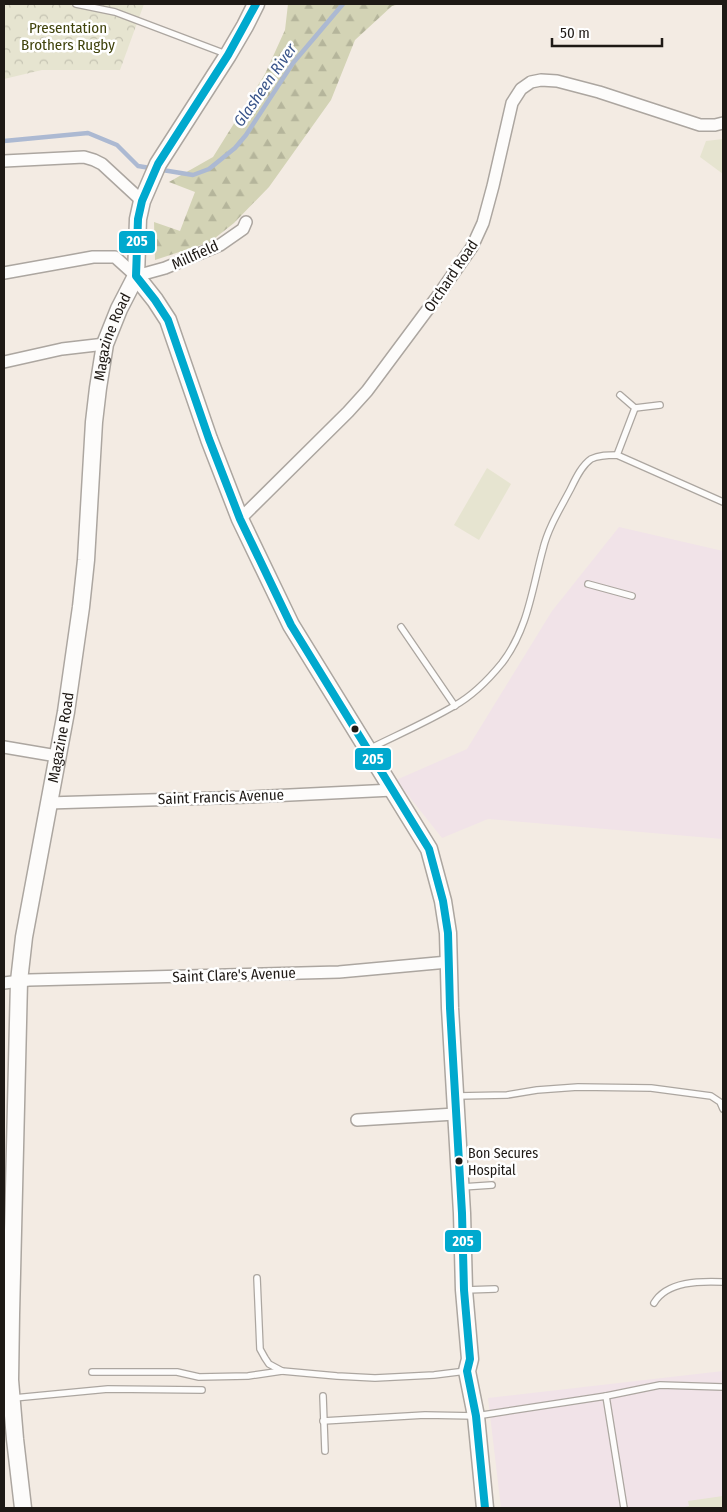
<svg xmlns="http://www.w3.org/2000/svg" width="727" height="1512" font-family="'Fira Sans Condensed',sans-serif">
	<defs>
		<pattern id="forest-firs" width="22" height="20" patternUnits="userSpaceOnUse" patternTransform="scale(1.25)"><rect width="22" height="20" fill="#d3d3b5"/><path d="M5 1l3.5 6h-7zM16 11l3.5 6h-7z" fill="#b5b59b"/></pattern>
		<pattern id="park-crowns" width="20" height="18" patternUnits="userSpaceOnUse" patternTransform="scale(1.25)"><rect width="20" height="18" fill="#e6e4d0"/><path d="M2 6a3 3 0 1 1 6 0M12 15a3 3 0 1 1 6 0" fill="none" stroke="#c5c3b2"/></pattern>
	</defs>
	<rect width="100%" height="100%" fill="#f3ebe3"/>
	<g fill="#f1e3e8">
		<polygon points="619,527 723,551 723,839 488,819 442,838 396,780 467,749 552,611"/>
		<polygon points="723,1371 723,1508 501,1508 488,1398"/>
	</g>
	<g fill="#e6e4d0">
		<polygon points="723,139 723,174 700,157 706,141"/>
		<polygon points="487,468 511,484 479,540 454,525"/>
		<polygon points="723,1496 723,1508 685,1508 685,1507 689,1506 688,1501"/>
	</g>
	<polygon fill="url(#forest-firs)" points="288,4 400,4 392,6 355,40 331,100 269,187 234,223 210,242 155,260 154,222 180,231 195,192 169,182 213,157 265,74 285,30"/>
	<polygon fill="url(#park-crowns)" points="4,4 144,4 120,70 42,70 4,79"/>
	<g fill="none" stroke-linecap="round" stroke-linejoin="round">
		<polyline stroke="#acb9d2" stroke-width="4.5" points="4,141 88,133 117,145 138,166 193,175 209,169 235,148 246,135 293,63 343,4"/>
		<defs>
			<g id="lane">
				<polyline points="76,4 115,12 226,54"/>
				<polyline points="635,408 660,405"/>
				<polyline points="617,455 635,408 620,395"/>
				<polyline points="588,584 632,596"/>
				<polyline points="401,627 455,706"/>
				<path d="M369,749C397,735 427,722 454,706C472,696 489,679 502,663C528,629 532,589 543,549C548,528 560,509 570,490C575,480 581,466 591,459C599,455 608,455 617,455L723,502"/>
				<polyline points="457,1096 507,1095 537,1090 578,1087 651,1088 711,1096 720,1102 723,1109"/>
				<polyline points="462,1187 492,1185"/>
				<polyline points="257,1278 260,1349 265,1358 269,1364 282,1371 337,1376 375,1378 434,1375 466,1371"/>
				<polyline points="465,1290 495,1289"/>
				<path d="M654,1303C667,1281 700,1281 723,1282"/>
				<polyline points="92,1372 177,1372 199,1377 248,1376 282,1371"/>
				<polyline points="323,1396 325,1451"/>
				<polyline points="606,1396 660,1385 723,1387"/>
				<polyline points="14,1398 108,1389 202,1390"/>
				<polyline points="323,1421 425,1415 476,1416 606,1396 624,1508"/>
			</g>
			<g id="street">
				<polyline points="4,161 84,157 94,160 102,164 142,201"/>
				<polyline points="4,273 93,257 115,257 136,276 165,268 220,245 243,229 246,222"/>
				<polyline points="4,362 62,349 105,344"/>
				<polyline points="240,519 348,412 367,391 437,297 472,247 483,223 493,186 512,103 521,89 531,82 541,80 557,81 599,92 700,125 715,125 723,123"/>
				<polyline points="4,747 57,756"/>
				<polyline points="48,803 249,797 393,790"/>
				<polyline points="4,983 29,980 339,972 448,962"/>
				<polyline points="357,1120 455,1114"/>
			</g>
			<g id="secondary">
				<polyline points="136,276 155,300 168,320 209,439 240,519 291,625 429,849 443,901 448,933 450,1008 462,1213 464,1290 470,1359 467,1371 476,1416 485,1508"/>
				<path id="s1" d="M23,1508L15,1439L10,1380L11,1315L19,981L24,937L66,712L81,607L86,560L94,422L98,388L105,344L119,309L136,276L138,219L142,201L158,164L228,55L245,26L256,4"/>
			</g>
		</defs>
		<use href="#lane" stroke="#aca6a0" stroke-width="8"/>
		<use href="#street" stroke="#aca6a0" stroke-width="14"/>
		<use href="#secondary" stroke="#aca6a0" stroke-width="19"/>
		<use href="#lane" stroke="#fdfcfb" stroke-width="5.5"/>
		<use href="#street" stroke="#fdfcfb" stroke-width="11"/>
		<use href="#secondary" stroke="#fdfcfb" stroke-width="16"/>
		<defs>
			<polyline id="bus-1" points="256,4 228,55 158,164 142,201 138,219 136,276 155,300 168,320 209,439 240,519 291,625 429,849 443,901 448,933 450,1008 462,1213 464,1290 470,1359 467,1371 476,1416 485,1508"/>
		</defs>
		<use href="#bus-1" stroke="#fff" stroke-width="11"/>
		<use href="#bus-1" stroke="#00a9ce" stroke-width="8"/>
	</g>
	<g fill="#1e1915" stroke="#fff" stroke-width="2">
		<circle cx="355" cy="729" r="4.5"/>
		<circle cx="459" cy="1161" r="4.5"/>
	</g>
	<g text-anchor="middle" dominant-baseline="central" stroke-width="5" stroke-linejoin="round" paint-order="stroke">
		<g font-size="14" fill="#1e1915" stroke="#fff" text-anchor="start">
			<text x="468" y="1153">Bon Secures<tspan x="468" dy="17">Hospital</tspan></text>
		</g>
		<g font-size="15" fill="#40430c" stroke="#fff">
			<text x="68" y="28">Presentation<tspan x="68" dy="17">Brothers Rugby</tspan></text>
		</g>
		<g font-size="15" fill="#1e1915" stroke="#fff">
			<text transform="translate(195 255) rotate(-24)">Millfield</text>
			<text transform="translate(451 276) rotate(-56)">Orchard Road</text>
			<text stroke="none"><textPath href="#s1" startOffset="1180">Magazine Road</textPath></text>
			<text stroke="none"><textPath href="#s1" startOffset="775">Magazine Road</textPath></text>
			<text transform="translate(221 797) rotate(-2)">Saint Francis Avenue</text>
			<text transform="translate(234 975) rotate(-2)">Saint Clare's Avenue</text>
		</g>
		<g font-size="16" font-style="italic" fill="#3a558a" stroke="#fff">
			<text transform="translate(265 85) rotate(-55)">Glasheen River</text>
		</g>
	</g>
	<g stroke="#fff" stroke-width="2">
		<rect x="118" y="230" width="38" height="24" rx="5" fill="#00a9ce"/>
		<rect x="354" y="747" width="38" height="24" rx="5" fill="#00a9ce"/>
		<rect x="444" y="1229" width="38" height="24" rx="5" fill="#00a9ce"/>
	</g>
	<g font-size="14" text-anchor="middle" font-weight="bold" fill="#fff">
		<text x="137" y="246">205</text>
		<text x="373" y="764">205</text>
		<text x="463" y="1246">205</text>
	</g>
	<rect width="727" height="1512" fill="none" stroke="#1e1915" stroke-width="10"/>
	<path d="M552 38v8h110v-8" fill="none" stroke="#1e1915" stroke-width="2.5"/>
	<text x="560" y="38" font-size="15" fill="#1e1915" stroke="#ffffff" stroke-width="4" paint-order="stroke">50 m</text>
</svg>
